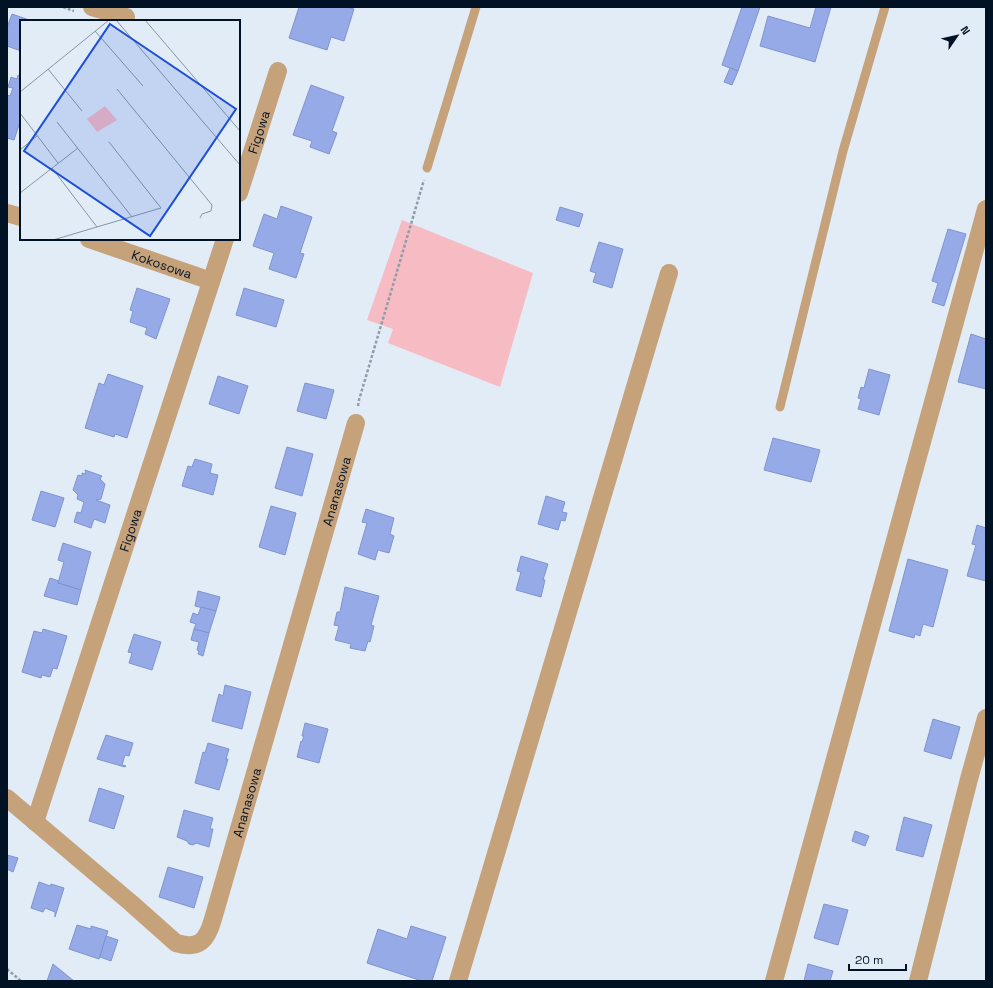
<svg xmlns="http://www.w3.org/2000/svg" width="993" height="988" font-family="'Space Grotesk',sans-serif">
	<rect width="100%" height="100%" fill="#e1ecf7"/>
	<polygon fill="#f7bbc3" points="402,220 533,273 500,387 388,343 393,329 367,320"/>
	<g fill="#95aae7" stroke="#7f94cf">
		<polygon points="299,7 347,7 354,9 344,41 331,37 327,50 289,38"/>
		<polygon points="742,7 760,7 738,71 722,65"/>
		<polygon points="816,7 831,7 815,62 760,46 768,16 810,28"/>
		<polygon points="12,14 32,21 21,21 21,51 7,46 7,27"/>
		<polygon points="730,68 738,71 732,85 724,82"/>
		<polygon points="18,75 21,76 21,119 14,140 7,138 7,95 10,96 13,88 8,87 11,77 17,79"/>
		<polygon points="311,85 344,97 332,131 337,133 329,154 310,147 312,141 293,135"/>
		<polygon points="281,206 312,217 300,253 304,254 296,278 269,269 274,253 253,246 264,214 277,219"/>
		<polygon points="560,207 583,214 579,227 556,220"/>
		<polygon points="948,229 966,234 944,306 932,302 938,283 932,281"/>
		<polygon points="599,242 623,249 612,288 593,282 596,273 590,271"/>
		<polygon points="137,288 170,299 156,339 145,334 147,328 130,322 133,311 130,310"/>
		<polygon points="244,288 284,300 276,327 236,315"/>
		<polygon points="971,334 986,339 986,389 958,382"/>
		<polygon points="869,369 890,375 879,415 858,409 861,399 858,398 861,387 864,388"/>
		<polygon points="108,374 143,386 127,438 115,434 114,437 85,428 99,383 104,385"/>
		<polygon points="218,376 248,386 239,414 209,404"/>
		<polygon points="305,383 334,390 326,419 297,411"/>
		<polygon points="773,438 820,450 811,482 764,470"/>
		<polygon points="287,447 313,454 302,496 275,488"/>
		<polygon points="195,459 212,464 210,473 218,475 213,495 182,486 188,466 192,467"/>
		<polygon points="85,470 102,476 100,479 105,484 101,499 96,500 110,505 105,523 94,519 91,528 74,522 77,512 81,513 84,502 77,499 78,495 73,490 78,475 82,476 82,473 86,474"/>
		<polygon points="41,491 64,498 55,527 32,520"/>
		<polygon points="546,496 565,502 562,512 567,513 565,521 561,520 558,530 538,524"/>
		<polygon points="271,506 296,513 285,555 259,547"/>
		<polygon points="366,509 394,518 390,534 394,536 389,553 378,550 375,560 358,554 367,523 362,522"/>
		<polygon points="977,525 986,528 986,581 967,576 976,545 972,544"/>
		<polygon points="63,543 91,552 81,590 58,583 64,562 58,560"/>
		<polygon points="521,556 548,564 543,580 545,580 541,597 516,590 521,572 517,571"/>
		<polygon points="908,559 948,570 933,627 923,624 920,636 915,634 914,638 889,631"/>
		<polygon points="50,578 59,581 58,583 81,590 77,605 44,596"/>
		<polygon points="345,587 379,596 371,625 374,626 370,642 368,641 365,651 350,648 351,644 335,640 339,626 334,625 337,612 340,612"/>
		<polygon points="198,591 220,597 216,611 195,606"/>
		<polygon points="201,607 216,611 209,633 194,629 196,624 190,622 193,613 198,615"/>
		<polygon points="43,629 67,636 57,669 53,668 50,677 42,675 41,678 22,672 34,631 42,633"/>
		<polygon points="194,629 209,633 203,656 198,654 199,651 197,650 199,642 191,640"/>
		<polygon points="134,634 161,642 152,670 129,663 132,653 128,652"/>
		<polygon points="225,685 251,692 242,729 212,721 219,694 223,696"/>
		<polygon points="933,719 960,727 951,759 924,751"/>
		<polygon points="305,723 328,729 319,763 297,757 301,741 302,742 304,736 302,736"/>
		<polygon points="106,735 133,743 129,756 125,755 122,765 126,766 125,767 97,759"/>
		<polygon points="208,743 229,749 226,759 228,759 219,790 195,783 203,752 205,753"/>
		<polygon points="99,788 124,796 114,829 89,821"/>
		<polygon points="184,810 213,818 210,829 213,829 209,847 196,843 193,845 189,844 187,841 177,837"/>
		<polygon points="904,817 932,825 923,857 896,850"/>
		<polygon points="855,831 869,836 865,846 852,841"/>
		<polygon points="7,855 18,858 13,872 7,869"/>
		<polygon points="168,867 203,877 194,908 159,897"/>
		<polygon points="39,882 50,886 51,884 64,888 55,917 55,912 45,908 43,912 31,908"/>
		<polygon points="824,904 848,910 838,945 814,938"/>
		<polygon points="77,925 91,929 91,926 108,931 99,959 69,949"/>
		<polygon points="411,926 446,937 432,981 422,981 367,963 378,929 407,939"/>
		<polygon points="106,936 118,940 111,961 100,957"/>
		<polygon points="53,964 74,981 47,981"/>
		<polygon points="808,964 833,971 830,981 804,981"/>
	</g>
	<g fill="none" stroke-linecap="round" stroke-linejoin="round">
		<g stroke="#8f9caa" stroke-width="2.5" stroke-dasharray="3 2" stroke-linecap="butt">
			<polyline points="63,7 74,11"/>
			<polyline points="358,406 359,400 424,180"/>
			<polyline points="7,969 21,981"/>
		</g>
		<g stroke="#c6a27b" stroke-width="9">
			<polyline points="427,168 476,7"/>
			<polyline points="780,407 843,151 885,7"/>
		</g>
		<g stroke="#c6a27b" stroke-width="18">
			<polyline points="92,7 126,17"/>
			<path id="s1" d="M239,193L278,71"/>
			<polyline points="7,213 21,217"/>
			<path id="s2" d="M89,239L211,281"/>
			<path id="s3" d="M7,798L131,903L176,943C200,950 207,940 213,919L356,423"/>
			<path id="s4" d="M35,822L225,239"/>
			<polyline points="458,981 669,273"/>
			<polyline points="774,981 986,209"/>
			<polyline points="918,981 969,779 986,718"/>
		</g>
	</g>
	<g text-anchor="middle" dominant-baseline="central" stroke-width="3" stroke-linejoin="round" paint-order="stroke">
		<g font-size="13" fill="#011225" stroke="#e1ecf7">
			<text stroke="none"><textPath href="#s1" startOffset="64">Figowa</textPath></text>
			<text stroke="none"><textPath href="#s2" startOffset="77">Kokosowa</textPath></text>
			<text stroke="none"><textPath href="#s3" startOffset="720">Ananasowa</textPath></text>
			<text stroke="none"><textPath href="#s4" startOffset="307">Figowa</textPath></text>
			<text stroke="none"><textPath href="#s3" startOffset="396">Ananasowa</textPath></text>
		</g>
	</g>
	<g transform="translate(20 20)">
		<rect width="220" height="220" fill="#e1ecf7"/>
		<path d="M85,86L97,100L77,112L67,99Z" fill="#f7bbc3"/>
		<path fill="none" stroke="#8795a3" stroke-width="1" d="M96,0L220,145M125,0L220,111M75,11L123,66M28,49L62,91M97,69L192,185L191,191L182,194L180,198M0,72L89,0M0,93L38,143M37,102L112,197M0,130L17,116M32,148L77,207M0,173L58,128M33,220L141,188L89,122"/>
		<path fill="#1d4ed8" fill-opacity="0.15" stroke="#1d4ed8" stroke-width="2" d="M90,4L216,89L130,216L4,131Z"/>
		<rect width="220" height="220" fill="none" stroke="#011225" stroke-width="2"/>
	</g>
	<rect width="993" height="988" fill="none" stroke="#011225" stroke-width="16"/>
	<g transform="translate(957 36) rotate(56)" stroke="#e1ecf7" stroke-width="3" paint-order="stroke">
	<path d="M0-3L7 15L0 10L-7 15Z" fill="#011225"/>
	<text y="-6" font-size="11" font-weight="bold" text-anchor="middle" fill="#011225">N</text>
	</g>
	<path d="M849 964v6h57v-6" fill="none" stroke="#011225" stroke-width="2"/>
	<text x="855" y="964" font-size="12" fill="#011225" stroke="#e1ecf7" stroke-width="3" paint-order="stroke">20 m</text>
</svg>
